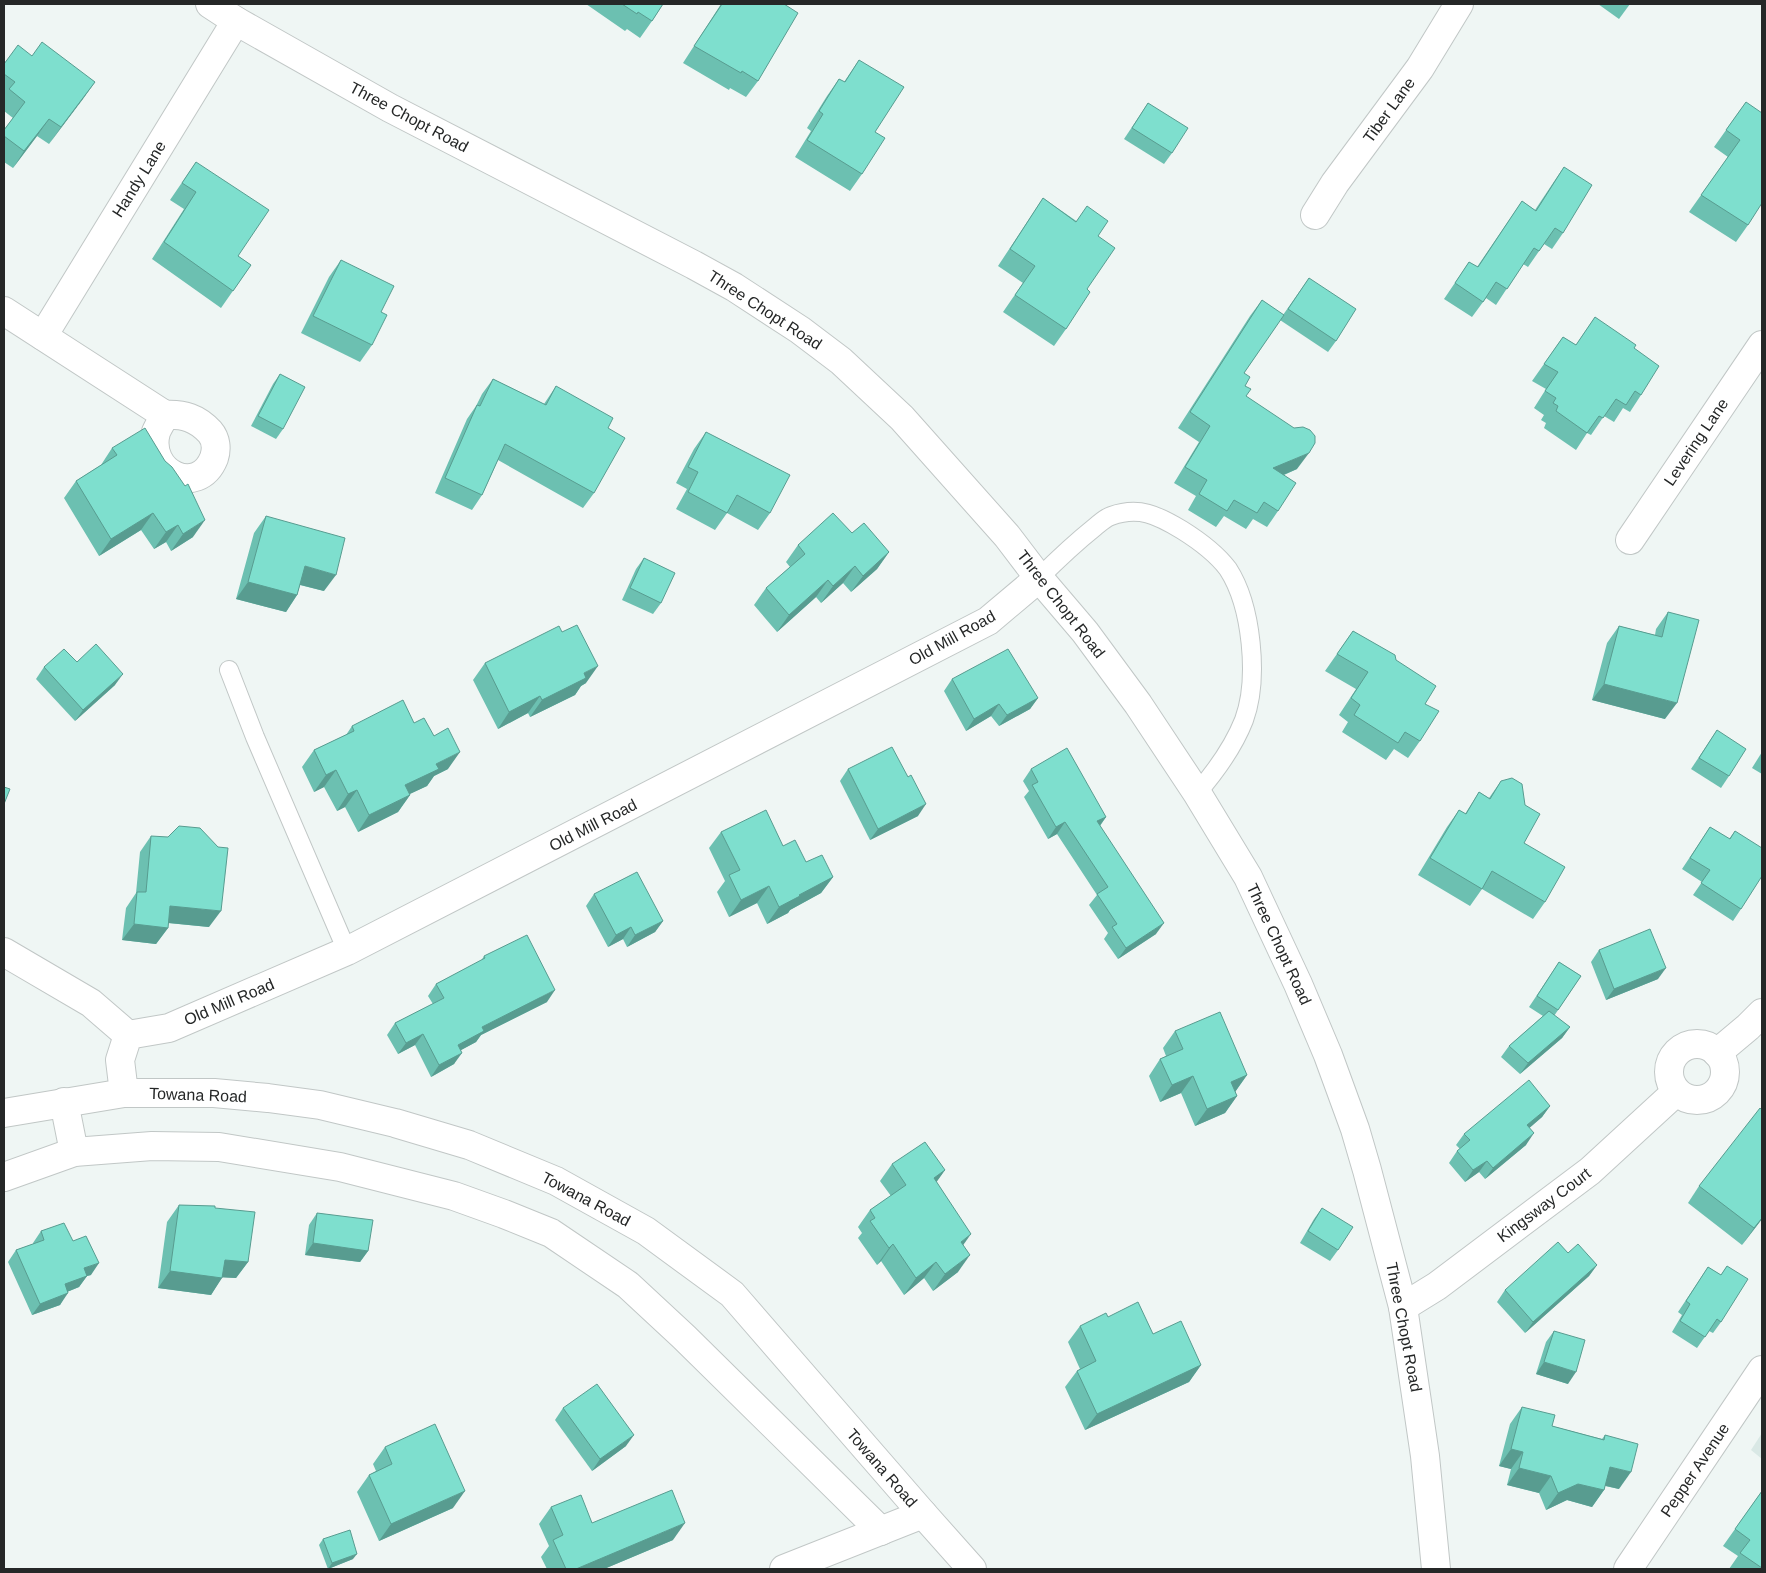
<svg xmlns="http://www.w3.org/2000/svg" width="1766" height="1573" font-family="Helvetica,sans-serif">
	<rect width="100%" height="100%" fill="#eff6f4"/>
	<polygon fill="#d9e8e5" points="1762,1433 1762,1459 1751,1450"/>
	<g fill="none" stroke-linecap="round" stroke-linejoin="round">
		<defs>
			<g id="lane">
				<path d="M1039,578C1057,560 1075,543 1095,527C1100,523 1105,518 1111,516C1139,506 1157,515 1182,530C1198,540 1216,553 1228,569C1252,606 1259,679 1244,720C1233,748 1216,771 1197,793"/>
				<polyline points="229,670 255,737 347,951"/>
			</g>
			<g id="street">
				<polyline points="1315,215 1335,183 1420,68 1459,4"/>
				<path d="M4,311L165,415C162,421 158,427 156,432C145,473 198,498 214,458C217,449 216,439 210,432C197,418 184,414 165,415"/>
				<polyline points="43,336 236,21"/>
				<polyline points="1630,540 1762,345"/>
				<polyline points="4,952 91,1003 128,1035"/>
				<circle cx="1697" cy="1072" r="28"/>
				<polyline points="1717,1053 1748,1027 1762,1013"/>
				<polyline points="124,1093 120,1060 128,1035 169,1028 347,951 988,621 1039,578"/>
				<polyline points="64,1102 74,1152"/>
				<polyline points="4,1113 124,1093 214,1093 268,1098 320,1105 395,1123 469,1145 556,1181 646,1231 732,1294 923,1514 972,1569"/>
				<polyline points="4,1177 74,1152 152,1146 219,1147 340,1167 454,1196 504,1214 551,1233 628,1285 684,1337 881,1531"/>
				<polyline points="1403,1307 1437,1286 1590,1171 1676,1092"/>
				<polyline points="784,1569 923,1514"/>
				<polyline points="1628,1569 1762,1370"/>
			</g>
			<polyline id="secondary" points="210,4 236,21 390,108 694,265 734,287 800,330 841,361 902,418 1007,536 1039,578 1085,632 1138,704 1197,793 1248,877 1298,984 1328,1055 1355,1129 1367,1170 1403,1307 1425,1456 1436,1569"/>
		</defs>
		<use href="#lane" stroke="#c1c7c6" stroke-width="20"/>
		<use href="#street" stroke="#c1c7c6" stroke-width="30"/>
		<use href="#secondary" stroke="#c1c7c6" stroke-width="30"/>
		<use href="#lane" stroke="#fff" stroke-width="18"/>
		<use href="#street" stroke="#fff" stroke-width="28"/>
		<use href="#secondary" stroke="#fff" stroke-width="28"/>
	</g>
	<g fill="#6cc0b1">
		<polygon points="586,4 663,4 652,21 640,38 627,29 625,31"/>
		<polygon points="721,4 784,4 758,81 746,97 730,88 729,90 683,63"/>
		<polygon points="1598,4 1630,4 1619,19"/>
		<polygon points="32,56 95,82 49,144 37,136 13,168 4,162 4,130 13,118 4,111 4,64"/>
		<polygon points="859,60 875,132 862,174 850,191 795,157 811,131 807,128 827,96 839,79 844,82"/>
		<polygon points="1746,102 1748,225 1736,242 1689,212 1728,157 1714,147"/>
		<polygon points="1148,103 1172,153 1164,164 1124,139"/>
		<polygon points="196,162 238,256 251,265 221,308 152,259 184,209 170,200"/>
		<polygon points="1564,167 1563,233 1552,249 1544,244 1528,267 1523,264 1496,305 1486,298 1472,317 1444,299 1469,262 1477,267 1522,201 1535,210 1553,183"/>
		<polygon points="1043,198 1098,236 1087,289 1066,329 1054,346 1003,312 1023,283 998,266"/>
		<polygon points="341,260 381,312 372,345 360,362 301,333 329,277"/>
		<polygon points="1309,278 1336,341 1328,352 1280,320 1244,373 1246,396 1297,469 1284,475 1278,511 1267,527 1253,519 1246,529 1224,516 1216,527 1188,510 1196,496 1174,483 1199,442 1178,428 1250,316 1262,300 1283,315"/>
		<polygon points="1595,317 1634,348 1641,395 1630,412 1623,408 1614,422 1604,416 1591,435 1587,433 1576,450 1544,428 1546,423 1541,420 1544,415 1534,408 1546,389 1532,381 1563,337 1576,345"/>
		<polygon points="280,374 283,429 276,439 251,426 273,384"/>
		<polygon points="493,379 544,404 556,386 594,493 583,508 498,460 482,495 472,510 435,493 467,419 476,406 482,394"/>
		<polygon points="706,432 770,513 758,530 727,513 715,530 676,509 687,489 676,483 694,449"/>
		<polygon points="112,448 193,537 171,551 166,542 154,549 141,530 99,556 64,498 76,481 101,465"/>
		<polygon points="266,516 324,591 300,585 297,595 286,612 236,599 254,533"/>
		<polygon points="852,533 889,552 877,569 851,592 843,583 821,603 816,597 777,632 754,605 766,588 790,567 786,562 798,545"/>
		<polygon points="644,558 661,603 653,614 622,600 636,569"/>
		<polygon points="1668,612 1665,719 1592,700 1607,643 1619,626 1655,635 1656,629"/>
		<polygon points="1353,631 1396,660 1425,704 1420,741 1408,758 1394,749 1386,760 1342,732 1348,722 1339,715 1356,689 1325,671"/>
		<polygon points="77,662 115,685 75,721 36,679 44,667"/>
		<polygon points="485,663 586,683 581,686 575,695 530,717 528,713 498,729 473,680"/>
		<polygon points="952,679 1038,698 1030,709 999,726 991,716 966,731 944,691"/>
		<polygon points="414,723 448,769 434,776 427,786 409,794 410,795 398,812 358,832 345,807 337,811 324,787 314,792 302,767 314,750 346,735 352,726"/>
		<polygon points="1717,730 1729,776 1721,788 1691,769"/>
		<polygon points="1762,752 1762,774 1752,768"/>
		<polygon points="848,769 918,816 870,840 840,781"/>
		<polygon points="1031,769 1106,817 1100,826 1156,934 1118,959 1104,939 1108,933 1089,905 1097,895 1057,834 1048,839 1024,797 1029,791 1023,781"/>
		<polygon points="1501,781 1524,843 1545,902 1533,919 1482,889 1470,906 1418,875 1447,827 1459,810 1465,814 1479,792 1489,798"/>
		<polygon points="1710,827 1729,839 1735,831 1741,909 1733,921 1693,895 1702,882 1682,869"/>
		<polygon points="721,832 783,846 806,862 833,877 821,893 790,910 788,913 767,924 757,903 729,917 717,892 725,881 709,848"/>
		<polygon points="151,836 209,927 168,923 168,928 156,944 122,940 126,908 136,893 140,852"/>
		<polygon points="594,894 663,921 655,932 627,947 623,939 608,947 586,906"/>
		<polygon points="1599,950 1658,979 1606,1000 1591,962"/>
		<polygon points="484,956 547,1002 481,1035 476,1042 461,1050 454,1064 431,1077 415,1045 398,1054 387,1035 395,1023 433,1004 428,996 436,984 481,961"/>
		<polygon points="1559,962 1581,976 1554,1016 1570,1027 1562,1038 1520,1074 1501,1057 1509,1046 1543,1016 1529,1007"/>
		<polygon points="1175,1031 1247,1075 1235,1092 1237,1096 1225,1113 1195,1126 1181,1093 1160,1102 1149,1076 1160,1059 1166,1056 1163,1048"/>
		<polygon points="1550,1106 1542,1117 1529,1128 1526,1145 1485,1179 1479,1172 1465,1182 1449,1163 1457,1151 1460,1149 1456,1145 1464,1134"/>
		<polygon points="1762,1110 1762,1219 1742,1245 1688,1203 1699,1186"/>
		<polygon points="892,1164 945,1170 936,1182 963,1245 958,1272 933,1291 924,1278 904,1295 881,1261 877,1265 858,1238 862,1233 858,1227 870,1210 891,1196 880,1181"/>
		<polygon points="179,1205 215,1208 248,1262 236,1278 222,1277 211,1295 158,1288 167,1222"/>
		<polygon points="1322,1208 1338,1250 1330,1261 1300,1243 1314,1219"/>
		<polygon points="317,1213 368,1251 360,1262 305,1255 309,1225"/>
		<polygon points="41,1231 73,1241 91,1275 87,1276 79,1287 67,1292 60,1305 32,1315 8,1262 16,1250 33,1244 33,1243"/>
		<polygon points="1568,1253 1597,1265 1589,1276 1525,1333 1497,1302 1505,1290"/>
		<polygon points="1727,1266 1721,1322 1713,1333 1709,1331 1697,1348 1672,1332 1682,1315 1678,1312 1708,1267 1721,1275"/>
		<polygon points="1108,1317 1201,1365 1189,1382 1085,1430 1065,1387 1077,1371 1080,1369 1068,1342 1080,1326"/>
		<polygon points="1554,1331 1568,1384 1536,1374 1546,1342"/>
		<polygon points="1522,1407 1552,1426 1602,1439 1605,1435 1619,1489 1605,1486 1604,1490 1592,1507 1567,1500 1546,1510 1539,1493 1507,1485 1511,1469 1499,1466 1510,1424"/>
		<polygon points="563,1408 626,1446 592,1471 555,1420"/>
		<polygon points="385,1447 453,1508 379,1541 357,1492 369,1475 376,1471 373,1464"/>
		<polygon points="1762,1491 1762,1569 1729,1569 1738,1556 1723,1546"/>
		<polygon points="551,1507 592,1523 673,1540 604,1569 547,1569 541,1557 549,1546 539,1524"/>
		<polygon points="323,1539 353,1559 328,1569 319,1545"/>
	</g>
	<g fill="#589c90">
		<polygon points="95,82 83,99 49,144 61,127"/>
		<polygon points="49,119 37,136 13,168 24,151"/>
		<polygon points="1309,453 1297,469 1262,484 1273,468"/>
		<polygon points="153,513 141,530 99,556 111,539"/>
		<polygon points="205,520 193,537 171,551 183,534"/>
		<polygon points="178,525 166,542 154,549 166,532"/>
		<polygon points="889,552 877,569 851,592 863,576"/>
		<polygon points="305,566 336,575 324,591 293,583"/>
		<polygon points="855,566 843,583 821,603 833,586"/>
		<polygon points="828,580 816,597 777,632 789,615"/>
		<polygon points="248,582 297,595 286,612 236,599"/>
		<polygon points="598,666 586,683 581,686 575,695 530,717 542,700 584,673"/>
		<polygon points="123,674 115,685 75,721 83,710"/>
		<polygon points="1604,684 1677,703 1665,719 1592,700"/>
		<polygon points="540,696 528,713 498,729 509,712"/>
		<polygon points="1038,698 1030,709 999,726 1007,715"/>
		<polygon points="999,704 991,716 966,731 974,719"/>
		<polygon points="460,752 448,769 434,776 427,786 393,802 405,785 436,764"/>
		<polygon points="336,770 324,787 314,792 326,775"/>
		<polygon points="357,790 345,807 337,811 348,794"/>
		<polygon points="410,795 398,812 358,832 369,815"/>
		<polygon points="926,804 918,816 870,840 878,829"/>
		<polygon points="1106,817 1098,828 1097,821"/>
		<polygon points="1065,822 1057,834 1048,839 1056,827"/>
		<polygon points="833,877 821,893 790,910 788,913 767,924 779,907 799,895"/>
		<polygon points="769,886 757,903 729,917 741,900"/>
		<polygon points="170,906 221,911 209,927 159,922"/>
		<polygon points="663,921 655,932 627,947 635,935"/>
		<polygon points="1164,923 1156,934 1118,959 1126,948"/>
		<polygon points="134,924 168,928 156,944 122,940"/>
		<polygon points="631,927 623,939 608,947 616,935"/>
		<polygon points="1666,968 1658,979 1606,1000 1614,989"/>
		<polygon points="555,990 547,1002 481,1035 476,1042 450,1056 458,1045 482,1027"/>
		<polygon points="1570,1027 1562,1038 1520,1074 1528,1063"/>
		<polygon points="423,1034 415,1045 398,1054 406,1043"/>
		<polygon points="462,1053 454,1064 431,1077 439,1065"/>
		<polygon points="1247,1075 1235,1092 1231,1082"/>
		<polygon points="1193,1076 1181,1093 1160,1102 1172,1085"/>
		<polygon points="1237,1096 1225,1113 1195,1126 1207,1109"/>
		<polygon points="1550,1106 1542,1117 1519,1137 1527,1125"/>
		<polygon points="1534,1133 1526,1145 1485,1179 1493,1168"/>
		<polygon points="1487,1161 1479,1172 1465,1182 1473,1170"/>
		<polygon points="945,1170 933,1187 934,1178"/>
		<polygon points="1762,1218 1762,1219 1742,1245 1754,1228"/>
		<polygon points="971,1234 959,1251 961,1242"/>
		<polygon points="313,1243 368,1251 360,1262 305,1255"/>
		<polygon points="893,1244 881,1261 877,1265 889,1248"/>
		<polygon points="970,1255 958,1272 933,1291 945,1274"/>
		<polygon points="225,1260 248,1262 236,1278 214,1277 222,1278 211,1295 158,1288 170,1271"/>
		<polygon points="936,1262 924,1278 904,1295 916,1278"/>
		<polygon points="99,1263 91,1275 87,1276 79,1287 57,1296 65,1284 84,1268"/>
		<polygon points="1597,1265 1589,1276 1525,1333 1533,1322"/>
		<polygon points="68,1293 60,1305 32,1315 40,1304"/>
		<polygon points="1544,1362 1576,1372 1568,1384 1536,1374"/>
		<polygon points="1201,1365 1189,1382 1085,1430 1097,1414"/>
		<polygon points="634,1435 626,1446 592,1471 600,1459"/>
		<polygon points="1511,1449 1523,1452 1511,1469 1499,1466"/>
		<polygon points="1610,1467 1631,1472 1619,1489 1598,1484"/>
		<polygon points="1519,1468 1551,1476 1539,1493 1507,1485"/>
		<polygon points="1578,1484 1604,1490 1592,1507 1567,1500 1546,1510 1558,1493"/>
		<polygon points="465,1491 453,1508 379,1541 391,1524"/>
		<polygon points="685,1523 673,1540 604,1569 576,1569"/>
		<polygon points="357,1554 353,1559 328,1569 332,1563"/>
	</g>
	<g fill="#7edfce" stroke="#589c90">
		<polygon points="622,4 663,4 652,21 638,12 637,14"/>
		<polygon points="722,4 784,4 798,13 758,81 742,71 741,73 694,46"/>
		<polygon points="42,42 95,82 61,127 49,119 24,151 4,136 4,130 25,102 9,89 15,82 4,74 4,64 18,45 32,56"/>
		<polygon points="859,60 904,87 875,132 885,138 862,174 807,140 823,114 819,111 839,79 845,82"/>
		<polygon points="1746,102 1762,113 1762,203 1748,225 1701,195 1740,140 1726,130"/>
		<polygon points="1148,103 1188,128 1172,153 1132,128"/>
		<polygon points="196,162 269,210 238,256 251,265 233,291 164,242 196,192 182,183"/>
		<polygon points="1564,167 1592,185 1563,233 1555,228 1539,251 1534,248 1507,289 1496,282 1483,302 1455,283 1469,262 1478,267 1522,201 1536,211"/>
		<polygon points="1043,198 1076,222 1087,206 1108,221 1098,236 1115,248 1087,289 1090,292 1066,329 1015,295 1035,266 1010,249"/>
		<polygon points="341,260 394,286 381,312 387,315 372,345 313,316"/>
		<polygon points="1309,278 1356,309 1336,341 1288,309"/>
		<polygon points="1262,300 1284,315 1244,373 1250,377 1245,386 1251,389 1246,396 1294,428 1303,427 1310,430 1315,436 1315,443 1309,453 1273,468 1296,483 1278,511 1264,502 1257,513 1234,500 1227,511 1199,494 1207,480 1185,467 1210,426 1190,412"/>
		<polygon points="1595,317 1636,345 1634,348 1659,366 1641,395 1635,391 1626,405 1616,399 1603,418 1599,416 1587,433 1556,411 1558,406 1553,403 1556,398 1545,391 1558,372 1544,364 1563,337 1576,345"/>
		<polygon points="280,374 305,387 283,429 258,416"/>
		<polygon points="493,379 546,405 556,386 613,418 608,428 625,438 594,493 505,444 482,495 445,478 477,405 480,406"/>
		<polygon points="145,428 165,461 172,467 185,486 188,484 205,520 183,534 178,525 166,532 153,513 111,539 76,481 117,455 112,448"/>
		<polygon points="706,432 790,475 770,513 737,495 727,513 688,492 698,472 688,467"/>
		<polygon points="833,513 852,533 864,523 889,552 863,576 855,566 833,586 828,580 789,615 766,588 805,554 798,545"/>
		<polygon points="266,516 345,538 336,575 305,566 297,595 248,582"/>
		<polygon points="644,558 675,573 661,603 630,588"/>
		<polygon points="1668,612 1699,620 1677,703 1604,684 1619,626 1662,637"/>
		<polygon points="577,625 598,666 584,673 586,678 542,700 540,696 509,712 485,663 559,626 562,632"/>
		<polygon points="1353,631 1395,655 1396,660 1436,686 1425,704 1439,711 1420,741 1405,732 1398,743 1354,715 1360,705 1351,698 1368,672 1337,654"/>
		<polygon points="96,644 123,674 83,710 44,667 64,649 77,662"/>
		<polygon points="1008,649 1038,698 1007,715 999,704 974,719 952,679"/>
		<polygon points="403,700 414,723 424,718 434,736 448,728 460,752 436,764 439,769 405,785 410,795 369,815 357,790 348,794 336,770 326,775 314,750 354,731 352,726"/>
		<polygon points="1717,730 1746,749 1729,776 1699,758"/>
		<polygon points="892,747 908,777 911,775 926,804 878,829 848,769"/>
		<polygon points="1067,748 1106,817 1097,821 1164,923 1126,948 1112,927 1117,924 1097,894 1108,887 1065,822 1056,827 1032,785 1038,782 1031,769"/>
		<polygon points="1512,778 1522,784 1525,805 1540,814 1524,843 1565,867 1545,902 1492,871 1482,889 1430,858 1459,810 1466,814 1479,792 1490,799 1501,781"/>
		<polygon points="4,787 10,789 4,804"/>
		<polygon points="766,810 783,846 795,840 806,862 822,855 833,877 799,895 800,896 779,907 769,886 741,900 729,875 740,870 721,832"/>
		<polygon points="179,826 200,828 218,847 228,848 221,911 170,906 168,928 134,924 137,892 146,892 151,836 168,837"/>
		<polygon points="1710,827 1730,839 1735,831 1762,848 1762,876 1741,909 1701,883 1710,870 1690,858"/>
		<polygon points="637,872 663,921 635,935 631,927 616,935 594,894"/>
		<polygon points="1650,929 1666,968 1614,989 1599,950"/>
		<polygon points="527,935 555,990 482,1027 484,1031 458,1045 462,1053 439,1065 423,1034 406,1043 395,1023 444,998 436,984 485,958 484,956"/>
		<polygon points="1559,962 1581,976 1558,1010 1537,996"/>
		<polygon points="1549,1011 1570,1027 1528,1063 1509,1046"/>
		<polygon points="1220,1012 1247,1075 1231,1082 1237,1096 1207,1109 1193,1076 1172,1085 1160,1059 1183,1049 1175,1031"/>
		<polygon points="1529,1080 1550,1106 1527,1125 1534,1133 1493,1168 1487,1161 1473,1170 1457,1151 1470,1140 1464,1134"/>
		<polygon points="1760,1108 1762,1110 1762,1218 1754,1228 1699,1186"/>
		<polygon points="925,1142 945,1170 934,1178 971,1234 961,1242 970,1255 945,1274 936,1262 916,1278 893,1244 889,1248 870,1221 875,1218 870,1210 906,1185 892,1164"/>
		<polygon points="179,1205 215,1206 215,1208 255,1212 248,1262 225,1260 222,1278 170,1271"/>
		<polygon points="1322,1208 1353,1227 1338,1250 1308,1231"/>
		<polygon points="317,1213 373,1220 368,1251 313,1243"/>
		<polygon points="64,1223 73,1241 86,1236 99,1263 84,1268 87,1276 65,1284 68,1293 40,1304 16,1250 44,1240 41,1231"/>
		<polygon points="1558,1242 1568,1253 1578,1244 1597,1265 1533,1322 1505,1290"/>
		<polygon points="1727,1266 1748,1279 1721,1322 1717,1319 1705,1337 1680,1321 1690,1304 1686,1301 1708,1267 1721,1275"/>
		<polygon points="1138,1302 1153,1334 1181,1321 1201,1365 1097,1414 1077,1371 1096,1361 1080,1326 1106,1313 1108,1317"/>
		<polygon points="1554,1331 1585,1340 1576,1372 1544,1362"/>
		<polygon points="597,1384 634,1435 600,1459 563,1408"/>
		<polygon points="1522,1407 1555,1415 1552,1426 1604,1440 1605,1435 1638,1444 1631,1472 1610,1467 1604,1490 1578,1484 1558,1493 1551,1476 1519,1468 1523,1452 1511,1449"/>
		<polygon points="435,1424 465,1491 391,1524 369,1475 392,1464 385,1447"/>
		<polygon points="672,1490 685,1523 576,1569 566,1569 553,1540 563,1535 551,1507 581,1495 592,1523"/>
		<polygon points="1762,1491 1762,1568 1740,1553 1750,1540 1735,1529"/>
		<polygon points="350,1530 357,1554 332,1563 323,1539"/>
	</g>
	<g text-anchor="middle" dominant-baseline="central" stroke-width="4" stroke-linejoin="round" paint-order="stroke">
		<g font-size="16" fill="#252727" stroke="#fff">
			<text transform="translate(1389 110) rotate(-54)">Tiber Lane</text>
			<text transform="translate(409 117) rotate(28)">Three Chopt Road</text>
			<text transform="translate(139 179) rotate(-58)">Handy Lane</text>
			<text transform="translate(765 310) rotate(33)">Three Chopt Road</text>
			<text transform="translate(1696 442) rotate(-56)">Levering Lane</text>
			<text transform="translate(1061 604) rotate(52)">Three Chopt Road</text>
			<text transform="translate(952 638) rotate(-29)">Old Mill Road</text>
			<text transform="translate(593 825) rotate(-27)">Old Mill Road</text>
			<text transform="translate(1279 944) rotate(65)">Three Chopt Road</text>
			<text transform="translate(229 1002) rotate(-23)">Old Mill Road</text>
			<text transform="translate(198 1095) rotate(2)">Towana Road</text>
			<text transform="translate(586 1199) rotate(28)">Towana Road</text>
			<text transform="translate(1544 1205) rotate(-37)">Kingsway Court</text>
			<text transform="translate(1404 1327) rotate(79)">Three Chopt Road</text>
			<text transform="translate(882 1468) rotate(49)">Towana Road</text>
			<text transform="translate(1695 1470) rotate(-56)">Pepper Avenue</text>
		</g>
	</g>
	<rect width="1766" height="1573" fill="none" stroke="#252727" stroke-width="10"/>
</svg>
